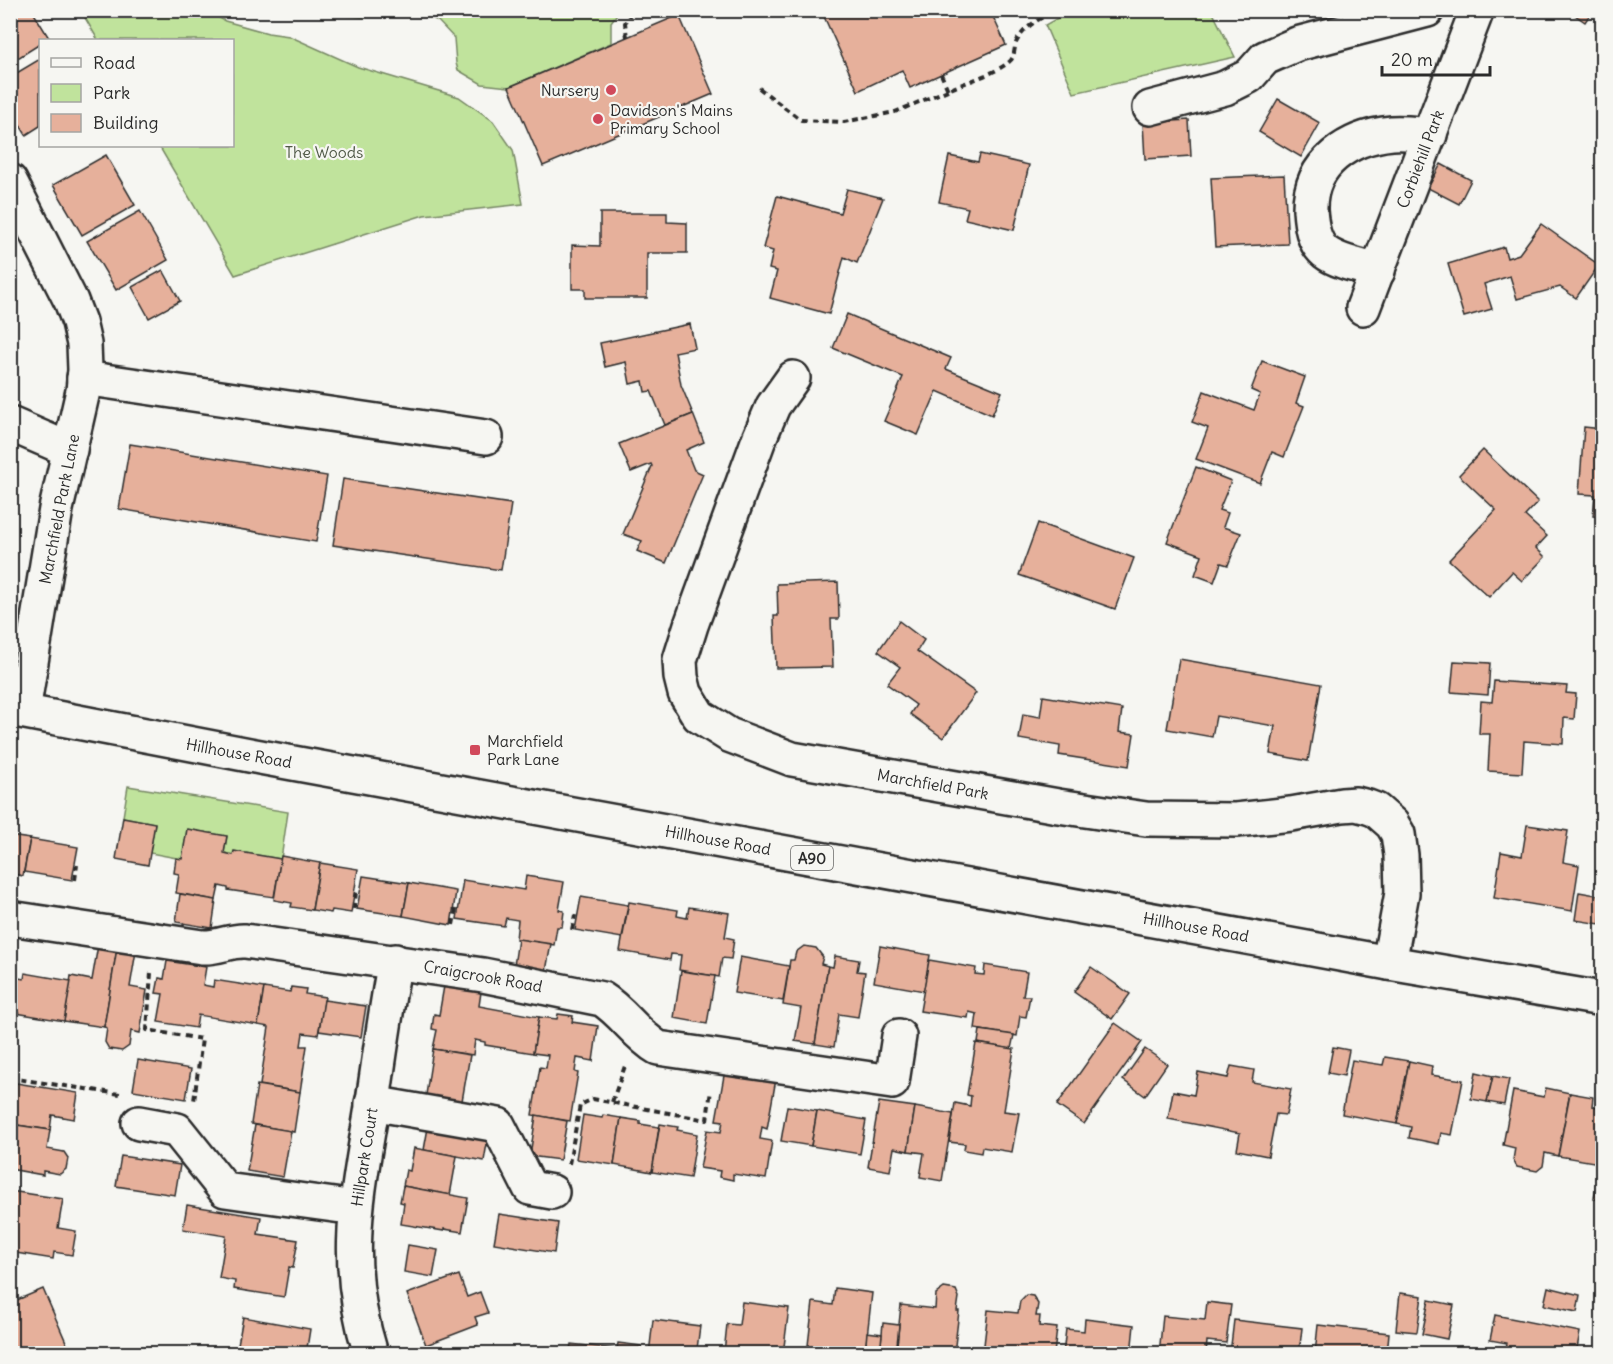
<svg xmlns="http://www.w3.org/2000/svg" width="1613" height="1364" font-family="Delius,sans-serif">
	<rect width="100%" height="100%" fill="#f6f6f2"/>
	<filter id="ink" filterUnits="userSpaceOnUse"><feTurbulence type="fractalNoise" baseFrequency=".0167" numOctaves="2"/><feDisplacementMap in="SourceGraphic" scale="12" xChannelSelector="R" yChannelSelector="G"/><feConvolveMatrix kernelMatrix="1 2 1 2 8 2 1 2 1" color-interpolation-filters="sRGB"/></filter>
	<g filter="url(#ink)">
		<g fill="#c0e39c" stroke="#768764" stroke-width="1.5">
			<polygon points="1072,10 1212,11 1235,57 1074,93 1045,25"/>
			<polygon points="81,11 207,11 225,21 268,33 289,36 358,67 459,97 493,121 513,150 523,204 424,215 235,275 159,146 232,146 232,40 98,40"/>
			<polygon points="323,11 619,11 611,22 611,43 509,87 482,84 458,70 456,63 454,38 438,21 419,12 397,11 362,17 331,14"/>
			<polygon points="128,786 288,812 281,859 234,851 233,855 224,853 227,836 187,829 182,859 150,853 155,823 123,817"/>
		</g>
		<g fill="#e6b09b" stroke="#2b2b2b" stroke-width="1.5">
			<polygon points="10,10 32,10 49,38 40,40 40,44 10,63"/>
			<polygon points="821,10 990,10 1006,45 910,88 902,70 858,91"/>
			<polygon points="1568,10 1593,10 1585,22"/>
			<polygon points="679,15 713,94 543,166 509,87"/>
			<polygon points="40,59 40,126 26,135 10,109 10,77"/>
			<polygon points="1278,99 1320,123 1301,157 1259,132"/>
			<polygon points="1189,120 1191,156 1145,159 1143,123"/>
			<polygon points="980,154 1029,165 1014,230 965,219 968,208 939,202 949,156 978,162"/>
			<polygon points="106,155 135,205 82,235 53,185"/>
			<polygon points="1441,164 1471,180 1459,204 1428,188"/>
			<polygon points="1284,175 1288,244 1215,247 1211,178"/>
			<polygon points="847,189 883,198 857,263 844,257 829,314 770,298 777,271 769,269 773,251 763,248 777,196 840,213"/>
			<polygon points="140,211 168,260 116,290 87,241"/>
			<polygon points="600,213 667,213 667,222 687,223 687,253 647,253 647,298 585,298 585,289 572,289 572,245 600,246"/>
			<polygon points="1541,224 1599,265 1576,298 1560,287 1517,299 1510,276 1484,284 1492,309 1464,317 1448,264 1504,247 1507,258 1519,254"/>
			<polygon points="163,270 180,301 149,318 132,287"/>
			<polygon points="847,314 951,358 946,369 1002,392 992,415 937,391 918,435 884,421 903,377 833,348"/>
			<polygon points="690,324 695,348 675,352 681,385 693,414 665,425 651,391 645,392 643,381 630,384 626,362 605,367 600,343"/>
			<polygon points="1262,361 1305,377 1296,403 1304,406 1284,457 1272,452 1260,483 1196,459 1208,428 1192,422 1204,391 1254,410 1260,394 1251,390"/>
			<polygon points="693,414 704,442 686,450 694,470 703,474 666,563 637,551 642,541 623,534 652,466 651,464 631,472 619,444"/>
			<polygon points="1584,427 1602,429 1602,517 1593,516 1595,495 1579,494"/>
			<polygon points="130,444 327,476 316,542 119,509"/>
			<polygon points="1483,450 1538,502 1525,516 1547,536 1536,548 1545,557 1522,581 1512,572 1489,597 1449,560 1496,510 1459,475"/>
			<polygon points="1196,467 1231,481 1219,510 1228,513 1223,527 1241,533 1228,565 1221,563 1214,582 1195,575 1202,555 1167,542"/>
			<polygon points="343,479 511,504 501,570 333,545"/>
			<polygon points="1038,523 1134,558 1115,609 1019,575"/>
			<polygon points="838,582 839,619 831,619 833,667 776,668 774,616 778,616 777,584"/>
			<polygon points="899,621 924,640 917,651 976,693 943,738 910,714 916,705 887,684 900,667 878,651"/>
			<polygon points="1179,659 1321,684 1308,761 1270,754 1275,726 1216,716 1212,737 1167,729"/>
			<polygon points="1454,661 1490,663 1488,695 1451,692"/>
			<polygon points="1494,681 1567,686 1566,693 1576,694 1574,719 1564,718 1563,744 1524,741 1522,773 1488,771 1490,734 1479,734 1481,701 1492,702"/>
			<polygon points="1043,696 1122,709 1119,732 1134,734 1129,766 1059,755 1060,746 1019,739 1023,714 1040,717"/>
			<polygon points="123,817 155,823 148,865 116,859"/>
			<polygon points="1527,825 1568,831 1563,862 1579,865 1572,911 1494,898 1501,852 1522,856"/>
			<polygon points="187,829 227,836 224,853 233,855 234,851 281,859 274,897 228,890 228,888 219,886 216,900 176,893 179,874 174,873 176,858 182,859"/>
			<polygon points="10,836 30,839 23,876 10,873"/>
			<polygon points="30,839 78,847 72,880 24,872"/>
			<polygon points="281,856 320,863 312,910 291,907 292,903 274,900"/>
			<polygon points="320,863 358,869 351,913 332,910 331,913 312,910"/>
			<polygon points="363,876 409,883 403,916 357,909"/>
			<polygon points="526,876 564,882 559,910 564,911 562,927 557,927 554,945 516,939 518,920 506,918 504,926 457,919 463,880 524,890"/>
			<polygon points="409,883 456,891 451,925 403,916"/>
			<polygon points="1579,892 1602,896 1600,924 1575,920"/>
			<polygon points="180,894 216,900 212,928 176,922"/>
			<polygon points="581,897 628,905 622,938 575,930"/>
			<polygon points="629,902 678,910 677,916 687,918 689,907 729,913 725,937 734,939 731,959 722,958 719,977 679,970 681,955 671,954 670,960 620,951"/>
			<polygon points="518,939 551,944 546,971 514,966"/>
			<polygon points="98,945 117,948 104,1027 64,1021 71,976 92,980"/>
			<polygon points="804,946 816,948 823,957 821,964 828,966 815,1044 795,1041 801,1008 783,1005 790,960 794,960 796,952"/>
			<polygon points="880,946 930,955 924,991 874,982"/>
			<polygon points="117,948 136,951 130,987 147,990 140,1033 131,1031 129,1046 122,1051 109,1049 105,1042 107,1028 104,1027"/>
			<polygon points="835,956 859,960 857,971 865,972 858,1017 839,1014 834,1047 815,1044 828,966 833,967"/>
			<polygon points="740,957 789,966 783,1001 734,993"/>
			<polygon points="10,959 15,960 12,977 24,979 25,973 71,981 64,1021 10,1012"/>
			<polygon points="929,960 976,968 975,974 984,975 985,965 1027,972 1023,996 1030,996 1026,1017 1020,1016 1017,1036 975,1029 977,1014 969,1012 968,1018 920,1011"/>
			<polygon points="167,961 206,967 203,985 213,987 214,980 264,988 258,1025 198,1015 196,1028 158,1022 163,994 156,993 159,978 164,979"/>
			<polygon points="1091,967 1130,994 1112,1019 1074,992"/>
			<polygon points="681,971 715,976 707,1024 674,1018"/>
			<polygon points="444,986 481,992 479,1006 539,1017 533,1053 485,1045 485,1042 475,1040 473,1055 433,1049 437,1030 432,1029 434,1014 439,1015"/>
			<polygon points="291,987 306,989 305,994 325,997 318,1035 303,1033 301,1046 307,1046 300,1092 260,1085 269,1027 258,1025 264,988 290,992"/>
			<polygon points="324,1000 366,1006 361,1037 319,1031"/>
			<polygon points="558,1014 573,1016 572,1022 598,1026 593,1061 577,1058 575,1072 578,1073 570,1121 532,1115 540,1067 546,1068 548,1055 533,1053 539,1017 557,1019"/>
			<polygon points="1115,1023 1142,1042 1084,1124 1057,1105"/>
			<polygon points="980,1030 1014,1035 1011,1049 978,1043"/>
			<polygon points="976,1043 1014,1049 1004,1111 1019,1113 1012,1152 982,1147 981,1153 964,1150 965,1144 949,1142 955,1103 970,1106 971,1096 967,1095"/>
			<polygon points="1333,1047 1349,1050 1344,1076 1328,1073"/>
			<polygon points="433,1049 470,1055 462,1101 426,1095"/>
			<polygon points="1145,1049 1167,1064 1145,1096 1123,1080"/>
			<polygon points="1385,1057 1409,1061 1397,1124 1342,1114 1352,1060 1383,1065"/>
			<polygon points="138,1060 191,1069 186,1099 133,1090"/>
			<polygon points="1409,1061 1432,1066 1431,1075 1463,1080 1452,1135 1441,1133 1439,1144 1409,1138 1411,1127 1397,1124"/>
			<polygon points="1231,1066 1254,1070 1252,1082 1291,1089 1286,1115 1276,1114 1268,1156 1237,1150 1240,1133 1168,1119 1173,1091 1194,1095 1198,1072 1228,1078"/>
			<polygon points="725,1070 776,1079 767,1129 762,1127 760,1139 772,1141 766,1179 733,1174 733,1180 719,1177 720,1171 700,1168 707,1130 721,1132 723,1121 716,1120"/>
			<polygon points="1476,1072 1493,1076 1487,1102 1471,1099"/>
			<polygon points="1493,1076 1509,1079 1504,1105 1487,1102"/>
			<polygon points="10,1082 78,1093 74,1119 52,1115 50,1130 10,1124"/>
			<polygon points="257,1085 300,1092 294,1132 251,1124"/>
			<polygon points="1546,1088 1570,1093 1558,1156 1545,1153 1543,1166 1537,1171 1517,1167 1513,1160 1515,1148 1503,1145 1513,1091 1544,1097"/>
			<polygon points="1570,1093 1593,1097 1592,1106 1602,1108 1602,1200 1594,1199 1600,1163 1558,1156"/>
			<polygon points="879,1102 915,1107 908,1151 894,1148 890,1171 868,1167"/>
			<polygon points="787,1106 817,1111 811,1146 781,1141"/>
			<polygon points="915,1107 953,1114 942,1181 920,1177 924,1153 908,1151"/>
			<polygon points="817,1111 866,1120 860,1154 811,1146"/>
			<polygon points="536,1115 567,1121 560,1160 530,1156"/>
			<polygon points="583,1115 602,1118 603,1115 621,1118 614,1165 576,1159"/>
			<polygon points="621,1118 640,1121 640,1124 659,1127 652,1172 614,1165"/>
			<polygon points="429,1122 489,1132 484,1161 424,1150"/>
			<polygon points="10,1124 50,1130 47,1149 64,1152 68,1158 66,1169 60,1174 43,1171 43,1175 10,1169"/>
			<polygon points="660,1124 678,1127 677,1130 697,1134 690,1178 652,1172"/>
			<polygon points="255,1125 291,1131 283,1177 247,1171"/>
			<polygon points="414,1148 457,1156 450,1195 403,1186 406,1170 410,1171"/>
			<polygon points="121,1156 180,1165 175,1195 116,1186"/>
			<polygon points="403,1186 468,1198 462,1232 444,1229 444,1231 401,1224 404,1203 400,1202"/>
			<polygon points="10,1191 63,1199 58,1228 76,1231 72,1255 54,1252 53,1259 10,1252"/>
			<polygon points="187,1205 261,1217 258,1234 298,1240 293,1268 289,1267 284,1297 234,1289 235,1281 219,1278 226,1236 183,1229"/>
			<polygon points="499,1214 558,1223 554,1253 494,1243"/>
			<polygon points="408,1245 438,1250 433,1277 404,1272"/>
			<polygon points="459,1275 467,1297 480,1292 488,1313 475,1317 478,1325 426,1345 407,1294"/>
			<polygon points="1548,1287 1580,1295 1577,1312 1544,1305"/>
			<polygon points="835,1288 872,1293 865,1354 807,1354 813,1302 833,1305"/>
			<polygon points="944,1288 956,1290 959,1297 957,1311 959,1311 954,1354 896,1354 901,1305 935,1309 936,1294"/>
			<polygon points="43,1289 69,1349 59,1354 30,1354 28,1350 21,1354 11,1354 10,1303"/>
			<polygon points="1400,1293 1422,1296 1417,1332 1396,1330"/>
			<polygon points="1026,1295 1033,1296 1038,1304 1036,1316 1040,1316 1039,1326 1057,1328 1054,1354 983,1354 988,1310 1018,1313 1020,1301"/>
			<polygon points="1429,1300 1454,1305 1447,1339 1422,1334"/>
			<polygon points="742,1302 789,1308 783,1354 724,1353 727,1324 739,1325"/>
			<polygon points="1207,1302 1231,1305 1226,1343 1207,1341 1206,1354 1159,1354 1163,1316 1205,1320"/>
			<polygon points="1495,1315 1580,1332 1576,1354 1505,1354 1507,1343 1490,1340"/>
			<polygon points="243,1317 310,1329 306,1354 252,1354 237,1350"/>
			<polygon points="1085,1319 1134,1325 1131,1354 1063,1354 1066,1329 1084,1331"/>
			<polygon points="653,1320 700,1326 697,1349 709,1350 708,1354 649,1354"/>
			<polygon points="1234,1320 1302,1328 1299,1354 1230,1354"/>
			<polygon points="883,1323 899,1325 896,1354 880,1354"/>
			<polygon points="1318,1325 1389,1333 1387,1354 1315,1354"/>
			<polygon points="867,1332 882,1334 880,1354 865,1354"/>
			<polygon points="618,1343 641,1346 640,1354 569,1354 571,1344 617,1349"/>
		</g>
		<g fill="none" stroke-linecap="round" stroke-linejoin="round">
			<defs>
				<g id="minor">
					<polyline points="1150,108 1225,88 1249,76 1265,58 1297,44 1427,10"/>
					<polyline points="10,181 71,301 79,322 84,344 85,370 83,391 56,509 23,711"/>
					<path d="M1378,271C1362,266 1339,263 1325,252C1313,242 1311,224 1310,210C1309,163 1349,137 1392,133C1405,132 1417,134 1430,135"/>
					<polyline points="1363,308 1477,10"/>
					<polyline points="84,378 486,437"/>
					<polyline points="793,378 773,406 759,439 691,625 680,660 681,677 685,693 699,716 729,735 792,759 1058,806 1146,819 1236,820 1291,814 1342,805 1356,804 1368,807 1376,810 1392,824 1398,834 1401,855 1402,893 1389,963"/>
					<polyline points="10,424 70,450"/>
					<path d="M10,918L202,947C218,948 230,940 245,941L483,975L602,999C623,1012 636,1035 658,1048L892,1082L899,1036"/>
					<polyline points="372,1103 498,1125 530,1188 552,1192"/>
					<polyline points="139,1123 177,1130 225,1190 356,1208"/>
					<path d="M371,1354C341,1259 358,1195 373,1101C380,1054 386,1007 395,961"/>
				</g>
				<polyline id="major" points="10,709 260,757 1389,963 1602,999"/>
			</defs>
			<use href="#minor" stroke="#2b2b2b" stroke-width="38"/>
			<use href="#major" stroke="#2b2b2b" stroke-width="38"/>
			<g stroke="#2b2b2b" stroke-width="4" stroke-dasharray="6 4.5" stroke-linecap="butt">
				<polyline points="627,37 625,23 632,10"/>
				<path d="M941,74L948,90C965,82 999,73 1011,60C1015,55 1014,48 1016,43C1023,27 1041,18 1055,10"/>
				<polyline points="759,88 801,120 844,122 895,112 948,90"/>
				<polyline points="75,880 77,865"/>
				<polyline points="354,909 356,892"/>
				<polyline points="453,925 456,909"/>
				<polyline points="572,930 575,915"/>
				<polyline points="151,973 147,1030 202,1039 194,1101"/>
				<polyline points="10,1078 120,1094"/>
				<polyline points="612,1102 625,1066"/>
				<polyline points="569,1164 580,1105 593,1099 707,1120 711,1090"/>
			</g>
			<use href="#minor" stroke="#f6f6f2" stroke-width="33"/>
			<use href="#major" stroke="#f6f6f2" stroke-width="33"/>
		</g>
	</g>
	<g fill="#d1495b" stroke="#f6f6f2" stroke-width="2">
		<circle cx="611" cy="90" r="6"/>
		<circle cx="598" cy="119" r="6"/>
		<rect x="469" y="744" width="12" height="12" rx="3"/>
	</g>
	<g text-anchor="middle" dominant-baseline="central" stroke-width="4.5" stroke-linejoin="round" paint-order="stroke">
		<rect fill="#f6f6f2" stroke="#686867" stroke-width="1.5" x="791" y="846" width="42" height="24" rx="4.5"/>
		<g font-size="15" font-weight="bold" fill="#2b2b2b">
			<text x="812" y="858">A90</text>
		</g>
		<g font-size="16" fill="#2b2b2b" stroke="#f6f6f2" text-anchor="start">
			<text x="599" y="90" text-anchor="end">Nursery</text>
			<text x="610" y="110">Davidson's Mains<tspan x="610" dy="18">Primary School</tspan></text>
			<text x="487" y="741">Marchfield<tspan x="487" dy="18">Park Lane</tspan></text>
		</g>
		<g font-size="16" fill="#505947" stroke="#f6f6f2">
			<text x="324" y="152">The Woods</text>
		</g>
		<g font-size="16" fill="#2b2b2b" stroke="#f6f6f2">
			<text transform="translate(1420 159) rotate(-69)">Corbiehill Park</text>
			<text transform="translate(59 509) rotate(-79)">Marchfield Park Lane</text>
			<text transform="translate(239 753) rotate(10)">Hillhouse Road</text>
			<text transform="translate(933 784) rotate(10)">Marchfield Park</text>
			<text transform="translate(718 840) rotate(10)">Hillhouse Road</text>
			<text transform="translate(1196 927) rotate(10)">Hillhouse Road</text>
			<text transform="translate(483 976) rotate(10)">Craigcrook Road</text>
			<text transform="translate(364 1157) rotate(-81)">Hillpark Court</text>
		</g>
	</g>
	<rect width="1613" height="1364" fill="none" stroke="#f6f6f2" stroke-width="36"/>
	<rect x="18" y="18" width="1577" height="1328" fill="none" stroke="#2b2b2b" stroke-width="2" filter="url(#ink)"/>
	<rect x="39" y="39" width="195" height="108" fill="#f6f6f2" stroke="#a5a5a2" stroke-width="1.5"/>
	<rect x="51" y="58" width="30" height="9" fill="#f6f6f2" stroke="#a5a5a2" stroke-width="1.5"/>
	<text x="93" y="69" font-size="18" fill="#2b2b2b">Road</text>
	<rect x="51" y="84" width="30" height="18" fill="#c0e39c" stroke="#a5a5a2" stroke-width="1.5"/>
	<text x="93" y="99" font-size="18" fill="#2b2b2b">Park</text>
	<rect x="51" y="114" width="30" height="18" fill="#e6b09b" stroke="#a5a5a2" stroke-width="1.5"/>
	<text x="93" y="129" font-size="18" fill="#2b2b2b">Building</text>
	<path d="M1382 66v9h108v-9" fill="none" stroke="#2b2b2b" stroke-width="3"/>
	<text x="1391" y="66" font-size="18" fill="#2b2b2b" stroke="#f6f6f2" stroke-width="4.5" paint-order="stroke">20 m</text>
</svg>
